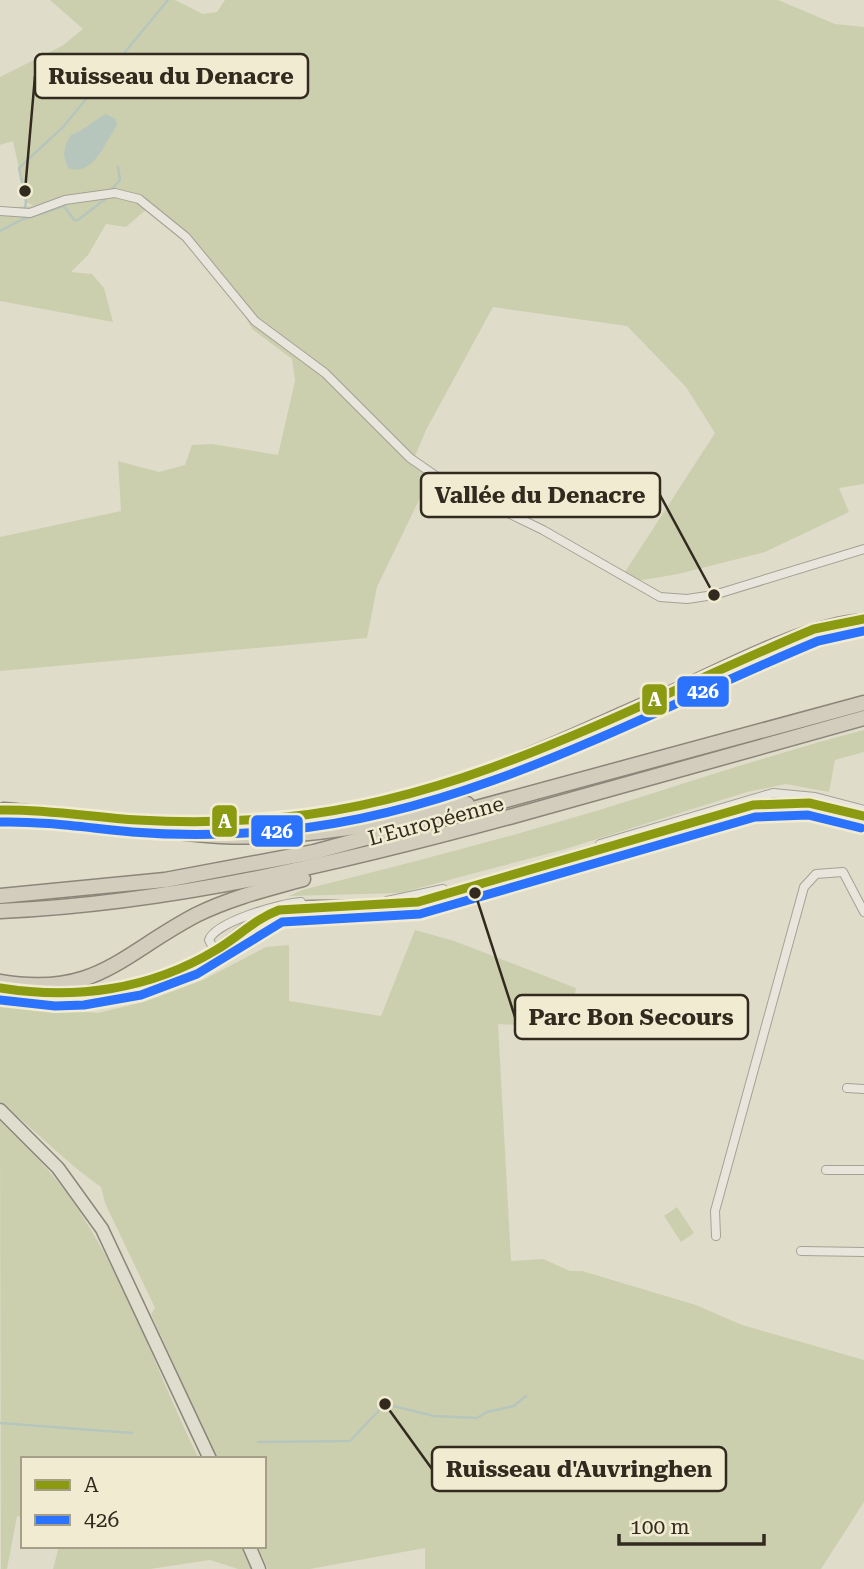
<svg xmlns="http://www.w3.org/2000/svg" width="864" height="1569" font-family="'Roboto Serif',serif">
	<rect width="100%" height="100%" fill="#e0dcca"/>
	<g fill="#cbcfae">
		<polygon points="50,0 175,0 203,14 217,12 225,0 778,0 835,24 864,27 864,484 839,488 849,512 765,552 678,574 637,581 625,572 715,433 686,387 627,326 493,307 426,430 413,461 431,475 377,587 367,638 0,671 0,537 121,511 118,461 159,472 185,465 192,445 212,444 278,455 295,381 292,359 252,329 230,288 201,256 148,208 126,227 106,224 88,255 71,272 92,274 104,288 113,322 0,301 0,208 34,206 26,202 13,141 0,145 0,77 62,46 83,29"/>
		<path d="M864,730V752L835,760L829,792L786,784L747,792L562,850L400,893L289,896L302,890C411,863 519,835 625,802C705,777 783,751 864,730Z"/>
		<path d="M415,930L454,941L576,988L569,1028L498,1024L511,1261L543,1259L570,1271H582L696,1305L742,1325L864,1360V1502L821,1569H425V1548L310,1569H268L257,1546H264V1459H217L151,1314L155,1308L105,1203L101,1187C64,1161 35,1130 0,1102V1001L24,1007L98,1013L144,1002L203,980L266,947L289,945V1001L381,1016Z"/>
		<path d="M0,1121C23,1143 46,1165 65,1191C125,1272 155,1370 199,1459H23V1517L17,1516L7,1569H1Z"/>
		<polygon points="677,1207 694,1233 681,1242 664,1216"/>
		<polygon points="59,1546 242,1546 254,1569 238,1569 210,1560 150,1569 53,1569"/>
	</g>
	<path fill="#b6c6bd" d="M106,114L116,119L117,125C106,141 93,178 68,168C62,154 63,148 71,135C86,130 93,120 106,114Z"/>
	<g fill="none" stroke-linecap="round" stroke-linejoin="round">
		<g stroke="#b6c6bd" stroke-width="2.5">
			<polyline points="110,191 120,180 118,167"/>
			<polyline points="25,219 64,206 74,220 78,220 108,197"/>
			<polyline points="0,231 23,219 26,202 19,168 63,127 168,0"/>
			<polyline points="0,1423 132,1433"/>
			<polyline points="258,1442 350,1441 385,1404 434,1416 477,1418 487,1412 514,1406 526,1396"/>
		</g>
		<defs>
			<g id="minor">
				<polyline points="0,211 30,213 65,200 115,193 139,199 186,237 255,321 325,373 410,458 446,483 543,530 660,597 687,599 714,595 864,549"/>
				<polyline points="600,844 773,793 815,797 864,810"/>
				<polyline points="387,901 443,889"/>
				<path d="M215,951L209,940C215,922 281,903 301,902"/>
				<polyline points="847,1088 864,1089"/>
				<polyline points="826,1170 864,1170"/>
				<polyline points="716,1236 715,1211 804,887 816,874 843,872 864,912"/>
				<polyline points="801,1251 864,1252"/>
			</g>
			<g id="secondary">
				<path d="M126,819C238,830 355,816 461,779C531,755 598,722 666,693C725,667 801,624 864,619"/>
				<path d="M0,988C74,1003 151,989 216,950C237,937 255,917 279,910C320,900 372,912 418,902L753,805L809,803L864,816"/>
			</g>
			<g id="primary">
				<polyline points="0,1110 58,1168 102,1229 210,1459"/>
				<polyline points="249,1546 259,1569"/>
			</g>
			<g id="motorway">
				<path d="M4,810C76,815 147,832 220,836C303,840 386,823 467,804"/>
				<polyline points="0,896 165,880 314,852 864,703"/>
				<path d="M0,911C175,903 344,862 513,816C630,784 747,751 864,718"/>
				<path d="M0,982C96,998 120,955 196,915C230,898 267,889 303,879"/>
			</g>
		</defs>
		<use href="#minor" stroke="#a5a194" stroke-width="10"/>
		<use href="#secondary" stroke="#959084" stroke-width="13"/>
		<use href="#primary" stroke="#8a867a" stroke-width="15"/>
		<use href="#motorway" stroke="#8a867a" stroke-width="17"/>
		<use href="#minor" stroke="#e8e6dc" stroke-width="8"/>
		<use href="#secondary" stroke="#e8e6dc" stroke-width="10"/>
		<use href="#primary" stroke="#dfddce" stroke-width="12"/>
		<use href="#motorway" stroke="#d2cdbc" stroke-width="14"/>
		<defs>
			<g id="bus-1">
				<path d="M0,810C46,809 91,817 138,820C187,823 237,822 286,817C475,798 642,700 814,629L864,619"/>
				<path d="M0,988C75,1000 150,990 216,950C238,937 255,919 279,910L418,902L753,805L809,803L864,816"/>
			</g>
			<g id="bus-2">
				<path d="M0,822C45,821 88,828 132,832C183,836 235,835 286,830C476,811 644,713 818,641L864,631"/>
				<polyline points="0,1000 55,1006 84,1005 141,995 197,974 282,922 420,914 755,817 808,815 861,828"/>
			</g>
		</defs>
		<use href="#bus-1" stroke="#f1ecd1" stroke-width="14"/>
		<use href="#bus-2" stroke="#f1ecd1" stroke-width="14"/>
		<use href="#bus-1" stroke="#8a9a11" stroke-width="9"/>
		<use href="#bus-2" stroke="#2b73ff" stroke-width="9"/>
	</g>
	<g text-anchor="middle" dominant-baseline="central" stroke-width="5" stroke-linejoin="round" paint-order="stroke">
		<g font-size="21" fill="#322a1e" stroke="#f1ecd1">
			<text transform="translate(436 821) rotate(-15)">L'Européenne</text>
		</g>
	</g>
	<path fill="none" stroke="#322a1e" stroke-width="2.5" d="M25 191L35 76M714 595L660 495M475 893L515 1017M385 1404L432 1469"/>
	<g fill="#322a1e" stroke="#f1ecd1" stroke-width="2.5">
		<circle cx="25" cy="191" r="7"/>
		<circle cx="714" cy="595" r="7"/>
		<circle cx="475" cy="893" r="7"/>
		<circle cx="385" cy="1404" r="7"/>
	</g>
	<g fill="#f1ecd1" stroke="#322a1e" stroke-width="2.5">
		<rect x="35" y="54" width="273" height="44" rx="7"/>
		<rect x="421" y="473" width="239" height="44" rx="7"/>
		<rect x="515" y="995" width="233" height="44" rx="7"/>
		<rect x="432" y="1447" width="294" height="44" rx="7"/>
	</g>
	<g font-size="23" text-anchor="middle" font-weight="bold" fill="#322a1e">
		<text x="171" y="84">Ruisseau du Denacre</text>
		<text x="540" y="503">Vallée du Denacre</text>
		<text x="631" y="1025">Parc Bon Secours</text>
		<text x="579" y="1477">Ruisseau d'Auvringhen</text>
	</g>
	<g stroke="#f1ecd1" stroke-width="2.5">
		<rect x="676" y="675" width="54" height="33" rx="7" fill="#2b73ff"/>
		<rect x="641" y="683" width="27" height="33" rx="7" fill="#8a9a11"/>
		<rect x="211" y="804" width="27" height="34" rx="7" fill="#8a9a11"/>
		<rect x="250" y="814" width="54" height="34" rx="7" fill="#2b73ff"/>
	</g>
	<g font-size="19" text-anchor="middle" font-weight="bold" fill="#fff">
		<text x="703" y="698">426</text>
		<text x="655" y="706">A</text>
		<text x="225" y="828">A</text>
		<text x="277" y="838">426</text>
	</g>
	<rect x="21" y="1457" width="245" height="91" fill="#f1ecd1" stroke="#a59e89" stroke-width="2"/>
	<rect x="35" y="1480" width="35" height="10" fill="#8a9a11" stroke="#a59e89" stroke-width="2"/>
	<text x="84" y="1492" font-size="21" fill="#322a1e">A</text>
	<rect x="35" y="1515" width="35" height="10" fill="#2b73ff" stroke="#a59e89" stroke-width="2"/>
	<text x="84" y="1527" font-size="21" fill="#322a1e">426</text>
	<path d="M619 1534v10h145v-10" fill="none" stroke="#322a1e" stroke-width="3.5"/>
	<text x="630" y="1534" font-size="21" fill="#322a1e" stroke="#f1ecd1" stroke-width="5" paint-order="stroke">100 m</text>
</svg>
